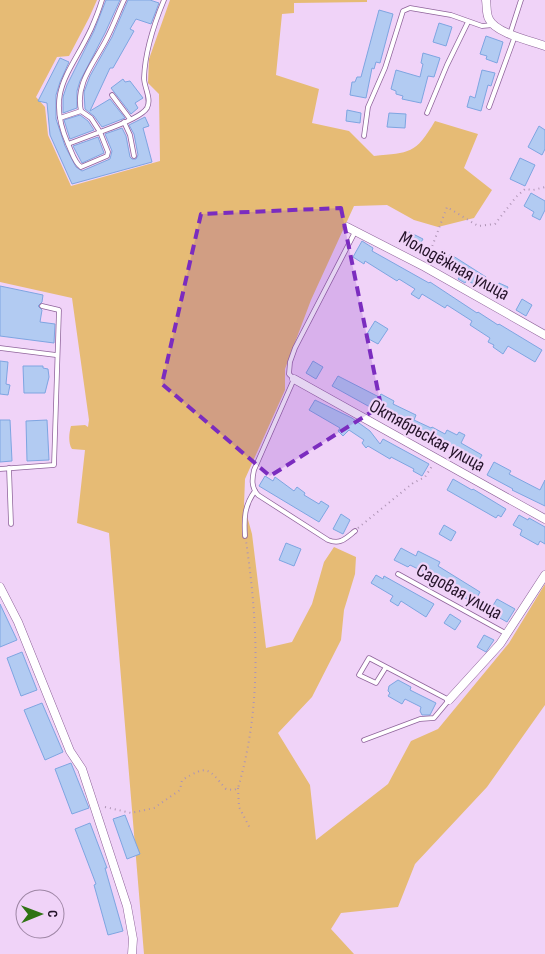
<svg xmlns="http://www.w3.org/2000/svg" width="545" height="954" font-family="'Sofia Sans Condensed',sans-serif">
	<rect width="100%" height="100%" fill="#f0d3f8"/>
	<path fill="#e6bb75" d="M0,0H97L89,18L69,56L57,57L36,97L45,107L48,135L71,186L160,161L159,94L148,83L149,59L170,0H367V2L294,3V13L282,14L276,75L319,89L312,123L349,131L374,156C410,152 415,155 435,121L478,134L464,168L492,190L474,218L438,227L414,220L387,205L354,206L311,300L285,369V390L245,479L244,505L252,534L266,648L292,642L312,604L324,562L334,547L356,557L355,574L344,610L341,640L312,697L278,733L310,785L316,840L388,784L411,741L438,729L509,643L545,584V705L487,787L415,864L398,907L341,913L331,929L354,954H144L109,533L77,523L85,450L72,449C68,443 69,433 71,426L85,425L88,427L89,420L72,298L0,282Z"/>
	<g fill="#b2cbf2" stroke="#7ea5e1">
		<polygon points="106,0 120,0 105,33 80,81 77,91 77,108 63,113 63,97 67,85 94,31"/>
		<polygon points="128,0 150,0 159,3 151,24 136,19 130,29 134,31 113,68 110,68 90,111 110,99 125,118 102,127 94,116 85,109 84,92 90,76 112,37"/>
		<polygon points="379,10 393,14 380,63 376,62 374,69 372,68 366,98 350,95 352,82 355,82 357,77 361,77"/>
		<polygon points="439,23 452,27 446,46 433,42"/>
		<polygon points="486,36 503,42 497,63 486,59 487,56 480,54"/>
		<polygon points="423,53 440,58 434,77 428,76 421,103 402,99 403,96 396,94 396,91 391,89 396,70 420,77 423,64 421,63"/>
		<polygon points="60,58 69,62 60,82 56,95 56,119 65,146 76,167 82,171 110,159 112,151 105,134 122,128 126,136 130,157 132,159 136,159 138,155 134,134 129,125 145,117 149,126 143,128 152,162 72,184 50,135 47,103 38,101"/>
		<polygon points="482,70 495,73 491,86 488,85 481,111 467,107 470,96 475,98"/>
		<polygon points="123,79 125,82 130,81 143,98 135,103 138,108 131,114 111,88"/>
		<polygon points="347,110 361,113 360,123 346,121"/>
		<polygon points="389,113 406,114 405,128 387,127"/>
		<polygon points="80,115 88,121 94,130 70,139 64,120"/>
		<polygon points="539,126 545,130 545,149 542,155 528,147"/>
		<polygon points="98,137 104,153 82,163 73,146"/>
		<polygon points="520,158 535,165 525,186 510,179"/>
		<polygon points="531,193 545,201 545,210 540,220 532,216 534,212 524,206"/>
		<polygon points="409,232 423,239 416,251 403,244"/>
		<polygon points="362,241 373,248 372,251 429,283 430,282 477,313 478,312 498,325 499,324 542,350 535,362 508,346 503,354 493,347 494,345 488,342 490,338 470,325 472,321 447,305 445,308 422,294 419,299 411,294 415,289 399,279 397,281 365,261 364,264 353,257"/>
		<polygon points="450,254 486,277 480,288 467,280 465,283 458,279 460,276 443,267"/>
		<polygon points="499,283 508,287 502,300 493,295"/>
		<polygon points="0,286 43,295 42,302 38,306 42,310 40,322 55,324 54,343 0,336"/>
		<polygon points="522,299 532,305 526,316 516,310"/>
		<polygon points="375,321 388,329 378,344 365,337"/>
		<polygon points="0,361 8,362 6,384 10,385 8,395 0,394"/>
		<polygon points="313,361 323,367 316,379 306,373"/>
		<polygon points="23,366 43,366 43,368 48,369 49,377 45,393 24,393"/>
		<polygon points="338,376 379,397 381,394 394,401 393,404 416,415 414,420 431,428 432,427 445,434 447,430 457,435 459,432 465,435 461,443 482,455 474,469 464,463 468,454 435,438 433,442 332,386"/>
		<polygon points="315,400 352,418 370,431 380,444 383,439 429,464 422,476 413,471 414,469 391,457 390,459 368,446 366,448 362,443 364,440 349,430 343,436 338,431 340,428 309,410"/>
		<polygon points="0,420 10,420 12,461 0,462"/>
		<polygon points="47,420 49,460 27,461 26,421"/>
		<polygon points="494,462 511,471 509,474 540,490 545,480 545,506 512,490 513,489 487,475"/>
		<polygon points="265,476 273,481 275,477 294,491 297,487 305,493 304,495 319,504 321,501 329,506 319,522 259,486"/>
		<polygon points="453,479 472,490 473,489 506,509 501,517 498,515 496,518 447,490"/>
		<polygon points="341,514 350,520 343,534 333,529"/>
		<polygon points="519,515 528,520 529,518 545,527 545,544 540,541 538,545 520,535 522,530 513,525"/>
		<polygon points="444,525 456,532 451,541 439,534"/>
		<polygon points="286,543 301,549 294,566 279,560"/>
		<polygon points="401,548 416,556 418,551 440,562 438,566 480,592 474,603 436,582 438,579 410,565 408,567 394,560"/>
		<polygon points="376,575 383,579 384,576 434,604 426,617 401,601 398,606 390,601 393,596 371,583"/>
		<polygon points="497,599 515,609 507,622 489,612"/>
		<polygon points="0,604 17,640 0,647"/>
		<polygon points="450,614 461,621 455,630 444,623"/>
		<polygon points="484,635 494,640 486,652 477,647"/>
		<polygon points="22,652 37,690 21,696 7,658"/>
		<polygon points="398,680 411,687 410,690 436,703 430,715 422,715 420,711 421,707 405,699 402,704 388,696 390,693 388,691 389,686"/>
		<polygon points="42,703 63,752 45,760 24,710"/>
		<polygon points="71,763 89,808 72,814 55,769"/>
		<polygon points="125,815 140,854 127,859 113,819"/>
		<polygon points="90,823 107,868 105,868 123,931 108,935 94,885 96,884 75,829"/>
	</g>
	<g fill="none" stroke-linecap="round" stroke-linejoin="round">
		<defs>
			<g id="service">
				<path d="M124,0C118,13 113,27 106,40C94,63 75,84 81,111L91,118L100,132C111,128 141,118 147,108C152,99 144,87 144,78C145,51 154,24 164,0"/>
				<polyline points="510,34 521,0"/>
				<polyline points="112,95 130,119"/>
				<polyline points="489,107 515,36"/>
				<polyline points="427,113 447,65 468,22"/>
				<polyline points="60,118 81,111"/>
				<polyline points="124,122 130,135 134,156"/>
				<polyline points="364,136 368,107 385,68 403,11 410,8 451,15 482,26 493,25"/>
				<path d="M68,144L100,132L108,152L107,156L81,167C74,162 72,152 68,144C45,91 70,74 91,29C95,20 99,10 102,0"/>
				<polyline points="0,348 56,355"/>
				<polyline points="9,468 11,524"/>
				<polyline points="0,469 54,465 59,310 42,306"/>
				<path d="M355,531C345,539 340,545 328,540L258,495C251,487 252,479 254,470L294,379L289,374L290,362L295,348L355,232"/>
				<path d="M245,536C244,519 244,506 255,491"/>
				<polyline points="398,574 507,634"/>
				<polyline points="364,740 420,719 434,718 449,700 369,658 359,675 376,683 386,667"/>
			</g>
			<g id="minor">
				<path d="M486,0C487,6 486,14 489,19C495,33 531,41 545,46"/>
				<polyline points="347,227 425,267 545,335"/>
				<polyline points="294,379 545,519"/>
				<polyline points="0,587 18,622 70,751 82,769 127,906 133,939 132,954"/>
				<polyline points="449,700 500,644 545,575"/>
			</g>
		</defs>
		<use href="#service" stroke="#8f649b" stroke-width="5.5"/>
		<use href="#minor" stroke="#8f649b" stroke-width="9"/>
		<g stroke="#ae94b5" stroke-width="2" stroke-dasharray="1 4" stroke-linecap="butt">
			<polyline points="427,260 447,207 478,226 495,224 516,197 525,189 533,190 545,187"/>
			<polyline points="358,528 413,483 425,477 432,466"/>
			<polyline points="238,788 239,807 251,830"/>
			<path d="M105,807L131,813L154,808L180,790L182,780C208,765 207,767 226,789L234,790L238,788C262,707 258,623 246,541"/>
		</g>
		<use href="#service" stroke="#fff" stroke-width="4"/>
		<use href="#minor" stroke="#fff" stroke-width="8"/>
	</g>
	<path fill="#7b2cbf" fill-opacity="0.2" stroke="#7b2cbf" stroke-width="4" stroke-dasharray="10 6" stroke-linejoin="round" d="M341,208L381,406L270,476L162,384L201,214Z"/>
	<g text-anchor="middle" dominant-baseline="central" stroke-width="4.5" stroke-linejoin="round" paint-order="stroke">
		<g font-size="19" fill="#241329" stroke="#f0d3f8">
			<text transform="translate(454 266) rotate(29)">Молодёжная улица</text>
			<text transform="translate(427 436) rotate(29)">Октябрьская улица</text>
			<text transform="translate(459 592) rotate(29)">Садовая улица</text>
		</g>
	</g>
	<g transform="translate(40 914) rotate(89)"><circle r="24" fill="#f0d3f8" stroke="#9e86a5"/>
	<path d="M0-4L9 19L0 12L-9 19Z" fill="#2f7313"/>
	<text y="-8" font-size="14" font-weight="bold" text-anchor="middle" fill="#241329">С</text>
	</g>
</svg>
